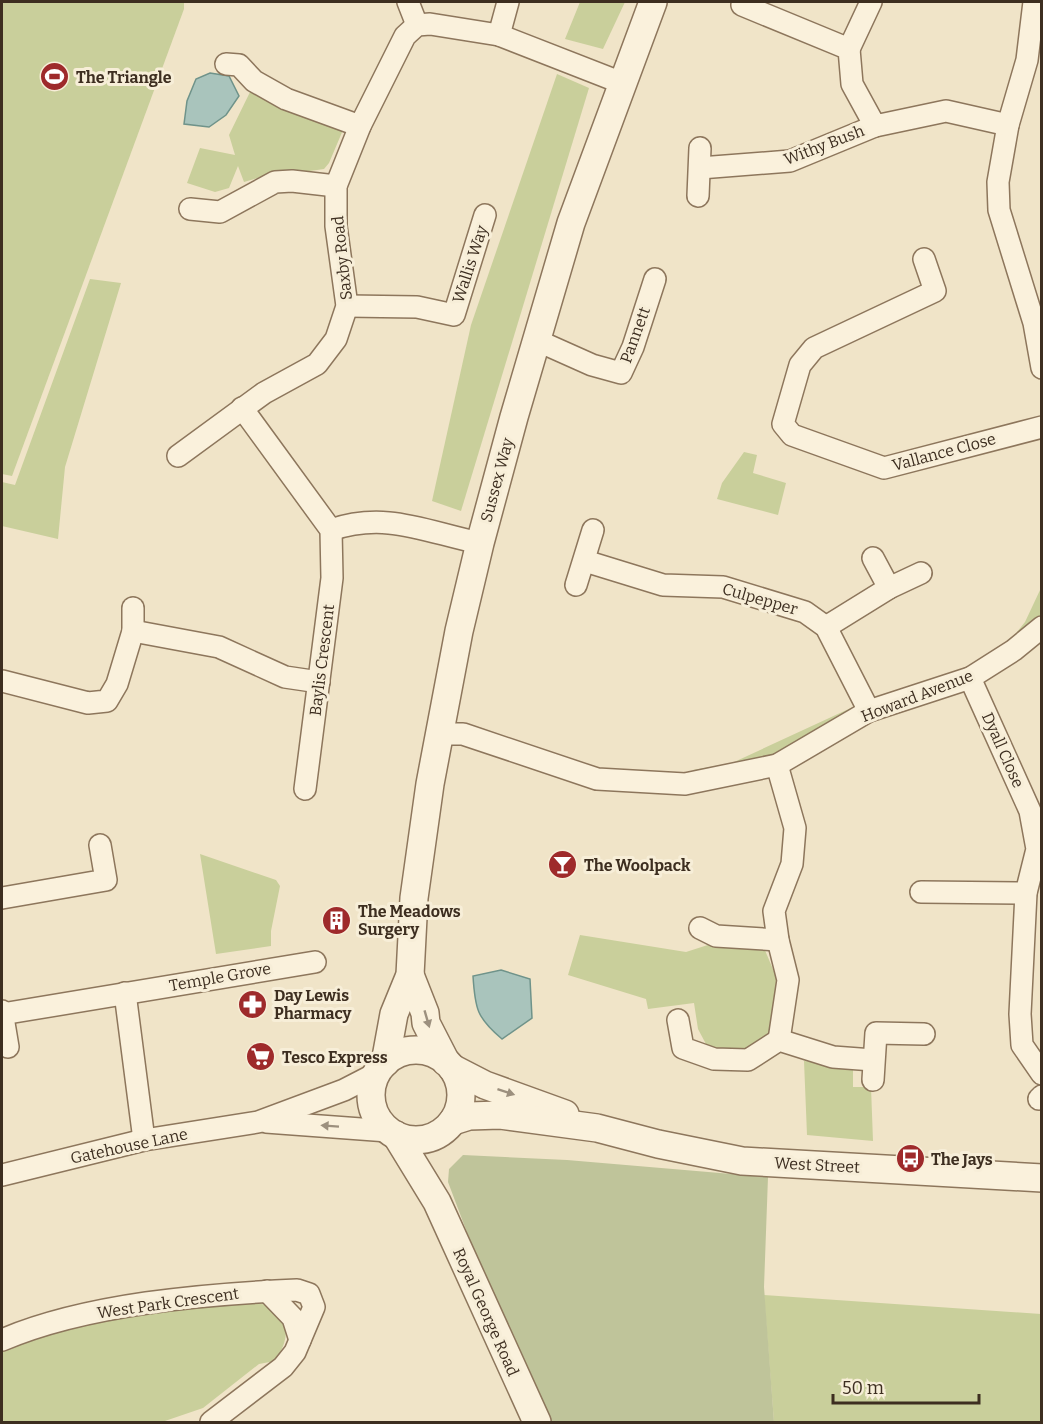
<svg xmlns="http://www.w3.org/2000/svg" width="1043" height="1424" font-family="Bitter,serif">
	<rect width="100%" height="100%" fill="#f0e4c8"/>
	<g fill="#c9cf9b">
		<polygon points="2,2 184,2 184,9 12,476 2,474"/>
		<polygon points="580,2 625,2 603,49 565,39"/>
		<polygon points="557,74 589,88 461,511 432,501 471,325"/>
		<polygon points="251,90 269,102 343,130 329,163 324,169 303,172 284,170 244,182 238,166 229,188 215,192 187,183 200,148 235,155 229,135"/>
		<polygon points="90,279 121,283 65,467 58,539 2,526 2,482 15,485"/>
		<polygon points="744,452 757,455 753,473 786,483 778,515 717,499 722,483"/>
		<polygon points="1041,588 1041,617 1013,637 1025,622"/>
		<polygon points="853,707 843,720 764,759 700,772 693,770 732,763"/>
		<polygon points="200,854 276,880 280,886 271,931 271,946 216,954"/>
		<path d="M580,935L686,952L714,943L764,948L778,981L772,1032C747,1053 738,1054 707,1046L698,1029L694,1003L648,1009L646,999L568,975Z"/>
		<polygon points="804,1061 853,1066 853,1087 871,1087 873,1141 807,1135"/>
		<polygon points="764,1295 1041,1314 1041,1422 774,1422"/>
		<path d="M249,1300C284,1308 297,1329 275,1361L259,1364L203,1408L162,1422H2V1349L86,1321Z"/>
	</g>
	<polygon fill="#bfc49a" points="463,1155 567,1160 768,1177 764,1287 774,1422 551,1422 536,1394 474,1251 448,1182 449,1169"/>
	<g fill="#a9c4bc" stroke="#6f938a" stroke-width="1.5">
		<polygon points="210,73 229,76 239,96 226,115 209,127 184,124 187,101 196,79"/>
		<path d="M501,970L530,979L532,1018L502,1039C477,1018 475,1009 473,976Z"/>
	</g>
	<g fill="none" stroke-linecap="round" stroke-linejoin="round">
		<defs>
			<g id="minor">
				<polyline points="408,2 417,25"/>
				<polyline points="1034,2 1027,60 1008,125 998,182 999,210 1034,323 1042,368"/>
				<polyline points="742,5 849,49 852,84 875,126 946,111 1008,125"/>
				<polyline points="499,35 508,2"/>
				<polyline points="849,49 871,2"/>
				<polyline points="226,64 239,65 254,81 286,99 360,126"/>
				<polyline points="700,168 790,161 875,126"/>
				<polyline points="698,196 700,148"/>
				<polyline points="190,209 220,212 275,182 292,181 336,186"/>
				<polyline points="924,259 935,291 814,348 800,365 783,424 792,435 884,468 1042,427"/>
				<polyline points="347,306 417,307 454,315 485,215"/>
				<polyline points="536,340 592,365 621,373 633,347 655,279"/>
				<polyline points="242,408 331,530 332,578 305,789"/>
				<polyline points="178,456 264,393 317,364 336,339 347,306 336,226 336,186 360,126 405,36 417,25 430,24 499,35 622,83"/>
				<path d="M331,530C386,511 426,532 480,543"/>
				<polyline points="873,558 889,588"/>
				<polyline points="585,561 663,585 723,587 805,612 826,627 869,711"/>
				<polyline points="576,585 593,530"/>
				<polyline points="133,608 133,631"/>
				<polyline points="826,627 889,588 921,573"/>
				<polyline points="970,678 1030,811 1037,849 1026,893 1020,1014 1022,1045 1042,1074"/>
				<polyline points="2,681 88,703 107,701 117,684 133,631 219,647 285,677 319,682"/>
				<polyline points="439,734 463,734 597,779 685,784 777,765 869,711 970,678 1014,650 1042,627"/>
				<polyline points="777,765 795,828 792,864 774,911 778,940 788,980 779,1040"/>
				<polyline points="921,892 1026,893"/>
				<polyline points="2,898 106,880 100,845"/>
				<polyline points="700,928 716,936 778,940"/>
				<polyline points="125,993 144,1140"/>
				<polyline points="2,1011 8,1047"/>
				<polyline points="2,1014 315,962"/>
				<polyline points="678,1020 683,1048 714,1059 748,1060 779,1040 833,1057 873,1060"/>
				<polyline points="873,1080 876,1033 924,1034"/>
				<polyline points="1039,1099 1042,1096"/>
				<polyline points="266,1122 388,1131"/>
				<polyline points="2,1175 144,1140 258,1122 344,1090 377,1073"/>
				<polyline points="267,1291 293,1318 300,1340"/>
				<path d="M2,1340C86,1304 205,1294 297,1290L309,1294L314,1307L295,1352L283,1367L211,1422"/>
			</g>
			<g id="tertiary">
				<polyline points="410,975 425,1013 426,1023 446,1062"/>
				<circle cx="416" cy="1095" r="45"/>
				<polyline points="385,1063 394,1014 410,975 414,898 430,784 459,631 480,543 514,417 571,223 653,2"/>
				<polyline points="452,1068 485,1085 565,1114"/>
				<polyline points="453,1121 469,1116 500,1115 597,1128 658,1144 742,1161 1042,1178"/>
				<polyline points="396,1135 437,1202 537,1422"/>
			</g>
		</defs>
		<use href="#minor" stroke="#8d765c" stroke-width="24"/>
		<use href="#tertiary" stroke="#8d765c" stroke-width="30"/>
		<use href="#minor" stroke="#faf1dc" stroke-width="21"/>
		<use href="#tertiary" stroke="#faf1dc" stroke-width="27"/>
	</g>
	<defs><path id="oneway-solid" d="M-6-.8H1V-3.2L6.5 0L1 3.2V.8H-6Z" transform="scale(1.5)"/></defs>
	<g fill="#9c907e">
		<use href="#oneway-solid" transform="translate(427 1019) rotate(74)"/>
		<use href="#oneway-solid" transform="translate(506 1092) rotate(18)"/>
		<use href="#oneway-solid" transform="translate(330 1126) rotate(-176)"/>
	</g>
	<defs>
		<symbol id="stadium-disc" viewBox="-11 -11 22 22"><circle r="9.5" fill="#9e2a2b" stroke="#f7eed8"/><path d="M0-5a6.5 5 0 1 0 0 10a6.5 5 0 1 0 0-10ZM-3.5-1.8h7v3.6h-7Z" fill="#fff"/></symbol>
		<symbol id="bar-disc" viewBox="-11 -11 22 22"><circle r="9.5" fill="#9e2a2b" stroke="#f7eed8"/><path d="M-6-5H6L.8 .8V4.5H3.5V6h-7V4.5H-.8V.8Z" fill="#fff"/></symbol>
		<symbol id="building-disc" viewBox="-11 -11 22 22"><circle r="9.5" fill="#9e2a2b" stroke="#f7eed8"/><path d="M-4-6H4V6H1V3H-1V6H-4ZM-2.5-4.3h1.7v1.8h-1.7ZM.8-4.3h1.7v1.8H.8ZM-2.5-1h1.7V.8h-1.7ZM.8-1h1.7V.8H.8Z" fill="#fff"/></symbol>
		<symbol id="pharmacy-disc" viewBox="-11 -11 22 22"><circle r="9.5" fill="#9e2a2b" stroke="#f7eed8"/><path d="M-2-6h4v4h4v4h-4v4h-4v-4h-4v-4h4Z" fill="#fff"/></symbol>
		<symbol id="supermarket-disc" viewBox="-11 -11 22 22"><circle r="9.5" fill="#9e2a2b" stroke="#f7eed8"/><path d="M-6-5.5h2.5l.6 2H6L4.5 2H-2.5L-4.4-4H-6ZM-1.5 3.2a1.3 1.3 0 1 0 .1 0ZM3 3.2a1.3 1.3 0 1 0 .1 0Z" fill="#fff"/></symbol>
		<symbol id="bus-disc" viewBox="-11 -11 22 22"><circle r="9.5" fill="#9e2a2b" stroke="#f7eed8"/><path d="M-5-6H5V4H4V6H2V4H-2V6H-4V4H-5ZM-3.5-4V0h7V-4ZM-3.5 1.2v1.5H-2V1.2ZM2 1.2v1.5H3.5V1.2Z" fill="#fff"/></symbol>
	</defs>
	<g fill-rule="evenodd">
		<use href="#stadium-disc" x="38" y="60" width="33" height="33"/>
		<use href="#bar-disc" x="546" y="848" width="33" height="33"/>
		<use href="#building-disc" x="320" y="904" width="33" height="33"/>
		<use href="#pharmacy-disc" x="236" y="988" width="33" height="33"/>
		<use href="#supermarket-disc" x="244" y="1040" width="33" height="33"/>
		<use href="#bus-disc" x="894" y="1142" width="33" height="33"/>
	</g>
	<g text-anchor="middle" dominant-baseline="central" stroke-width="6" stroke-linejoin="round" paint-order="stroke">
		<g font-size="16" font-weight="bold" fill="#3d2e20" stroke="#f7eed8" text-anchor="start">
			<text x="76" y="77">The Triangle</text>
			<text x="584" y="865">The Woolpack</text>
			<text x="358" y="911">The Meadows<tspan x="358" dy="18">Surgery</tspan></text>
			<text x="274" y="995">Day Lewis<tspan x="274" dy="18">Pharmacy</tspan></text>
			<text x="282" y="1057">Tesco Express</text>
			<text x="931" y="1159">The Jays</text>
		</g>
		<g font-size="16" fill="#3d2e20" stroke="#f7eed8">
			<text transform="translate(824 145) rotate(-21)">Withy Bush</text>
			<text transform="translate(342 258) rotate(-96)">Saxby Road</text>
			<text transform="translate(470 264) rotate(-72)">Wallis Way</text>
			<text transform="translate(635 335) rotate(-70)">Pannett</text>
			<text transform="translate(944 452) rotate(-15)">Vallance Close</text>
			<text transform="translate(497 480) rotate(-75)">Sussex Way</text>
			<text transform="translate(760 599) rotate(16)">Culpepper</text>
			<text transform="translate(322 660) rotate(-83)">Baylis Crescent</text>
			<text transform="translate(917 696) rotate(-21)">Howard Avenue</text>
			<text transform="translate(1003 750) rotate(66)">Dyall Close</text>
			<text transform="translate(220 977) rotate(-10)">Temple Grove</text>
			<text transform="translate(129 1146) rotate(-12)">Gatehouse Lane</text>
			<text transform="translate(817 1165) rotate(3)">West Street</text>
			<text transform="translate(168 1303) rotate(-8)">West Park Crescent</text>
			<text transform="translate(486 1312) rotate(66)">Royal George Road</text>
		</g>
	</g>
	<rect width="1043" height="1424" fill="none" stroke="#3d2e20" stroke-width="6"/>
	<path d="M833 1394v9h146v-9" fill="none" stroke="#3d2e20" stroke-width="3"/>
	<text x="842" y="1394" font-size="18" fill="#3d2e20" stroke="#f7eed8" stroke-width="4.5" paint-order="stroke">50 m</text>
</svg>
